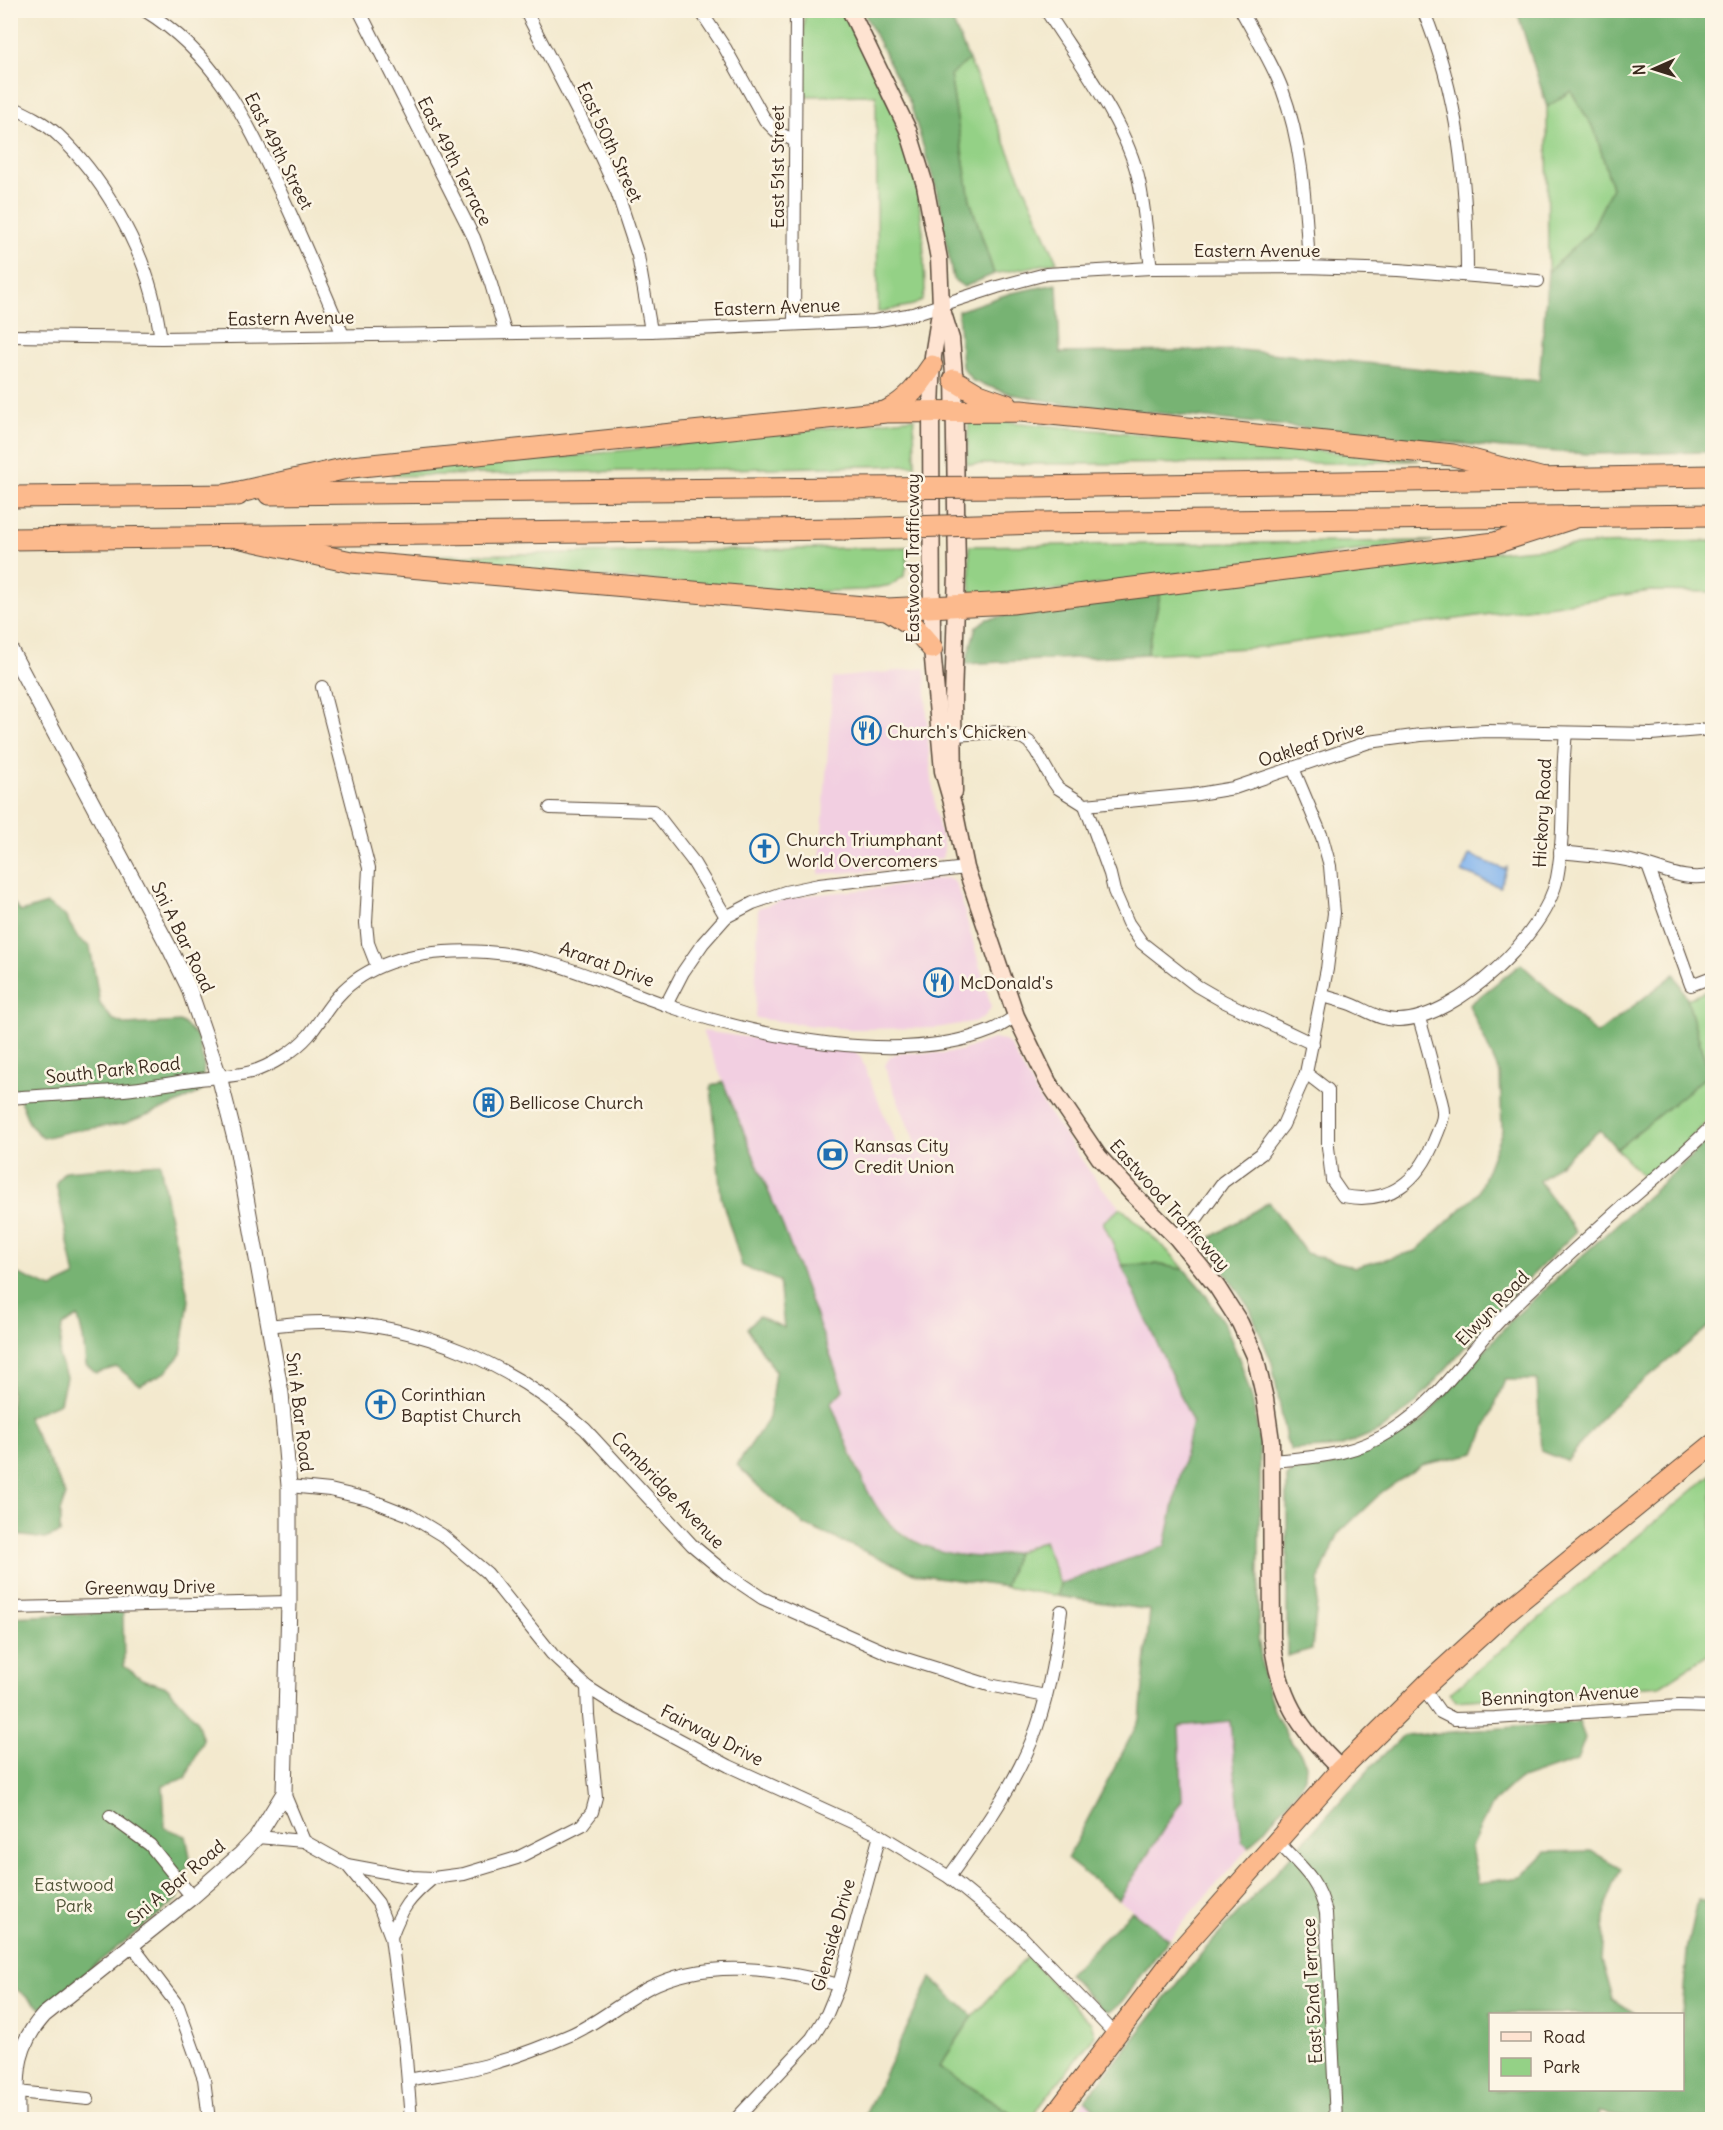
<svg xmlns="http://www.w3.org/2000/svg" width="1723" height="2130" font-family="Delius,sans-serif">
	<rect width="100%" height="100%" fill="#fcf5e5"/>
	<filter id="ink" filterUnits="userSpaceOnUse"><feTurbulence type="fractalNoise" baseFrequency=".0167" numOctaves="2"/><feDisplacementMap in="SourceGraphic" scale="12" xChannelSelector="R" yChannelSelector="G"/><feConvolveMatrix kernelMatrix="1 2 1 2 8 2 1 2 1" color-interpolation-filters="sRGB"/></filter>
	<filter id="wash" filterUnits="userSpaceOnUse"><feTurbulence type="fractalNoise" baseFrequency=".008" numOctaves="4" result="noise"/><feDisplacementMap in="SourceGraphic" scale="24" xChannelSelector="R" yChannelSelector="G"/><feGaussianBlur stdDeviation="1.35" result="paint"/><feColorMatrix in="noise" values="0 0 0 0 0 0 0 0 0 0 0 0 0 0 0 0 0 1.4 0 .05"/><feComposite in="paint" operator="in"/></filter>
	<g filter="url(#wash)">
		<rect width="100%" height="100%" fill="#f3e9ce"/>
		<g fill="#f2cfe1">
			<polygon points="925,668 928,740 935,809 944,850 942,858 897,869 819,874 833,678"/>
			<polygon points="946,878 952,880 957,885 989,999 991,1007 986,1015 978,1021 936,1028 850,1029 814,1026 755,1018 758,908 786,899 809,895 894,887"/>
			<polygon points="702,1031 854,1052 860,1056 898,1149 915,1142 887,1074 885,1065 890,1057 898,1053 942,1053 960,1051 993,1039 1003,1040 1010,1045 1042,1103 1098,1183 1121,1208 1103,1222 1192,1421 1165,1546 1060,1584 1044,1541 1016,1552 986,1557 963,1556 934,1549 910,1538 890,1524 871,1499 831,1403 843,1390 784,1229"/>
			<polygon points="1230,1721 1242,1841 1249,1847 1169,1939 1119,1900 1182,1800 1179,1726"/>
			<polygon points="1085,2100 1106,2119 1070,2120"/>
		</g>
		<g fill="#94d186" stroke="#687e52" stroke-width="1.5">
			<polygon points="804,11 842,11 902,128 917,186 923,232 925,291 922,301 913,305 878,312 876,95 804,96"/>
			<polygon points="969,60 1057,262 994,274 970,200 950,75"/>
			<polygon points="1571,91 1595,131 1612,188 1591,231 1548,272 1547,107"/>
			<polygon points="969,417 1019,423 1419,460 1353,463 967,464"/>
			<polygon points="914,418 915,465 392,476 392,472 556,458"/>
			<polygon points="1433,541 971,601 969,546"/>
			<polygon points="1712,541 1712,592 1651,591 1263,647 1147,654 1161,591 1498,552 1599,544"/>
			<polygon points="907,547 907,566 904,576 891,585 864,590 796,592 407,562 407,556"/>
			<polygon points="1712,989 1712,1117 1674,1154 1643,1177 1617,1149 1709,1074 1687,999"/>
			<polygon points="1121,1208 1172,1255 1185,1270 1157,1264 1122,1265 1103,1222"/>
			<polygon points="1712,1474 1712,1652 1660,1686 1456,1701 1450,1693"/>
			<polygon points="1044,1541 1060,1584 1058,1596 1005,1587 1016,1552"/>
			<polygon points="1027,1957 1091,2023 1095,2035 1030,2119 1021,2119 939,2067 973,2016"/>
		</g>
		<g fill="#77b373" stroke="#596e48" stroke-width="1.5">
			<polygon points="863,11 948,11 969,60 950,75 970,200 994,274 964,287 953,279 936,188 910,103"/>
			<polygon points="1517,11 1712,11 1712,452 1588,454 1503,448 1059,403 1011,394 973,381 962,367 958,311 1011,293 1057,284 1060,353 1241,350 1539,381 1548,272 1591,231 1612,188 1595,131 1571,91 1547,107"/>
			<polygon points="1161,591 1147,654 965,664 976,627 987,619"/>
			<polygon points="10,899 21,912 47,904 65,916 78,938 90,947 100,1004 112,1019 126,1025 182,1022 197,1036 204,1064 202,1091 176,1104 123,1124 71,1131 43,1138 30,1125 15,1088 11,1088"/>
			<polygon points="1521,964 1597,1034 1675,974 1687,999 1709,1074 1617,1149 1600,1130 1539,1181 1576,1232 1504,1303 1414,1405 1381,1430 1340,1447 1291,1450 1286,1439 1272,1363 1250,1309 1204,1242 1269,1202 1306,1253 1355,1267 1416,1251 1478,1193 1502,1131 1500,1074 1469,1005"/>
			<path d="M723,1082L784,1229L843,1390L831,1403C845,1437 865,1499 890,1524C913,1547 953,1557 984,1557C995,1557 1006,1553 1016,1552L1005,1587L916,1574L805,1525L759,1487L737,1465L769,1418L775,1371L747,1328L759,1316L784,1328L779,1281L742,1266L721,1197L711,1086Z"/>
			<polygon points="1712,1135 1712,1324 1605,1413 1567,1461 1541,1451 1537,1380 1505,1380 1475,1453 1422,1465 1382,1492 1339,1533 1320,1575 1312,1649 1287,1656 1287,1477 1295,1470 1329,1467 1384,1444 1420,1424 1511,1320 1679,1168"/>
			<polygon points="160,1163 169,1214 189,1300 181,1354 166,1372 140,1385 117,1367 96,1373 86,1365 83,1338 78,1317 62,1326 59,1357 66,1377 60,1403 27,1417 66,1495 60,1512 60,1533 45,1539 11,1534 11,1271 52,1288 75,1277 56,1183 65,1171"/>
			<polygon points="1157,1264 1185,1270 1204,1292 1225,1325 1241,1363 1252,1399 1259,1438 1260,1473 1258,1637 1264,1679 1275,1713 1288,1738 1301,1754 1306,1764 1305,1777 1299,1788 1249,1847 1242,1841 1230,1721 1179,1726 1182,1800 1119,1900 1067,1859 1140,1719 1150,1610 1058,1596 1060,1584 1165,1546 1192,1421 1122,1265"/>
			<polygon points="123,1612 124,1666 142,1679 167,1687 196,1719 203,1740 186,1778 163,1785 165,1828 186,1836 190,1857 178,1899 41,2008 11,1985 11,1617"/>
			<polygon points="1579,1722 1585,1738 1577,1760 1518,1780 1491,1805 1471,1847 1478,1883 1521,1877 1546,1852 1591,1851 1621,1868 1606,1904 1602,1960 1613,1999 1636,2014 1490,2014 1490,2090 1682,2090 1682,2014 1687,1951 1698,1900 1712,1903 1712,2119 1628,2119 1627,2117 1598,2112 1599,2119 1106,2120 1085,2100 1202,1953 1376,1762 1403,1736"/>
			<polygon points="1132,1911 1169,1939 1120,2004 1110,2011 1102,2010 1068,1974"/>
			<polygon points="931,1978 973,2016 939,2067 1021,2119 860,2119 866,2113"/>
		</g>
		<polygon fill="#81b4ee" stroke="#5e6f86" stroke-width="1.5" points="1469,855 1504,869 1507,867 1500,887 1462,872"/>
	</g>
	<g filter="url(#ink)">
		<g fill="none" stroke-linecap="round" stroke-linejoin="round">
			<defs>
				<g id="minor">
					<path d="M144,10C215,54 245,116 279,189C302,237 322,286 343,335"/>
					<polyline points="359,10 474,238 491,284 505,332"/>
					<polyline points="525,10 599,153 617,192 638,256 651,331"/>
					<polyline points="700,10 725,48 765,120 777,132 795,141"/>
					<path d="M1046,10C1078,61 1126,122 1139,181C1145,210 1147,240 1151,268"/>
					<path d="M1241,10C1255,36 1272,62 1282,89C1301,140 1305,195 1308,249V258L1305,267"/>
					<path d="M1423,10C1459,95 1467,185 1467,275"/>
					<path d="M10,106C27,114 44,122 58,135C100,174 137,237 152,293C156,308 158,323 161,338"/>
					<polyline points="794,324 796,10"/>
					<polyline points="10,336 161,338 651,331 874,321 913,314 997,287 1046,274 1151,268 1305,267 1398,270 1538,281"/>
					<polyline points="322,687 369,868 366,923 368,943 377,966"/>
					<polyline points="954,735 998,732 1023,738 1029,742 1036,751 1053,781 1058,788 1085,805 1192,795 1234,788 1369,742 1421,735 1486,731 1651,734 1712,729"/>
					<path d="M1293,768L1322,837L1330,866L1334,913L1327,969L1306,1073L1328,1090V1147L1332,1180L1343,1196C1389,1205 1419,1181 1435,1139C1438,1131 1444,1120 1443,1112C1443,1105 1440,1097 1438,1090C1433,1066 1426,1042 1419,1018"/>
					<polyline points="1085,805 1110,874 1114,891 1128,923 1142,943 1197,986 1223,1001 1313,1044"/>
					<polyline points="550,808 654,811 692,860 726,917"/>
					<path d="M1560,852C1585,855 1611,856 1635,862C1661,868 1686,883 1712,875"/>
					<polyline points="1648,866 1691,985 1712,977"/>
					<path d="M1322,995C1331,999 1339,1000 1348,1003C1365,1009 1380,1021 1399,1020C1457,1019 1546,934 1557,878C1566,830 1560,781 1566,733"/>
					<polyline points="666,1005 683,972 703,943 726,917 753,903 785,892 819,885 966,868"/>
					<path d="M10,1098C44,1095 78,1094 112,1091C139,1089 166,1084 192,1080C211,1077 232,1077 251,1072C271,1066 295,1051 309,1035C319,1023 327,1008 338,996C375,955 435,949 487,952C551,956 606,984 666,1005C757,1037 901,1067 992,1030C1001,1026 1008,1021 1016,1016"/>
					<polyline points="1176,1237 1196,1219 1223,1182 1261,1154 1283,1125 1306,1073"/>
					<path d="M268,1326C286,1324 305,1322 323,1322C421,1323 513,1365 585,1429L692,1545L728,1575L762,1598L890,1654L989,1685L1046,1696"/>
					<path d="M1272,1461C1317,1457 1353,1456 1393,1430C1441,1400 1468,1351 1507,1313C1545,1276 1585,1240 1624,1205C1654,1179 1684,1154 1712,1126"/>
					<polyline points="289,1486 330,1490 368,1499 409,1515 442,1535 487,1573 552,1654 587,1687 620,1708 729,1766 880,1835 949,1877 1021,1936 1116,2035"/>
					<polyline points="10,1608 289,1602"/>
					<polyline points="1423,1688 1440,1712 1454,1719 1495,1718 1679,1706 1712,1707"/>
					<polyline points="284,1793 304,1841 347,1865 412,1877 433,1878 464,1874 517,1858 582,1825 592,1812 596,1797 588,1715 587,1687"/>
					<polyline points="110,1816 150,1845 192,1897"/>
					<polyline points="257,1837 304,1841"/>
					<path d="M1277,1841C1300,1866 1319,1879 1326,1913L1336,2120"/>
					<polyline points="347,1865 378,1903 391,1937 405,2046 411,2120"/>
					<path d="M949,1877C982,1831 1018,1781 1037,1727C1050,1689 1056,1650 1061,1611"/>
					<path d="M391,1937C402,1907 409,1898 433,1878"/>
					<polyline points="131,1944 178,2006 204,2079 209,2120"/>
					<path d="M408,2080C437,2074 469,2072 497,2062C522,2055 547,2045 570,2035C598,2023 621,2002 648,1988C708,1957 777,1969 839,1985"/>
					<polyline points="17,2092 88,2099"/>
					<polyline points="735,2120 812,2038 827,2014 839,1985 880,1835"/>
				</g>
				<path id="tertiary" d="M10,649L171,951L188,986L219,1076L237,1147L281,1393L289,1486V1602L284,1793L257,1837L241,1854L192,1897L44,2015C13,2049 17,2076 17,2120"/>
				<g id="secondary">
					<path d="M850,10L908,130L925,185L939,259L941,306L933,356L931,410L932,648L943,771L954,809L966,868L1016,1016L1048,1082L1099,1157L1132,1193L1176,1237L1217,1287L1240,1323L1255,1356L1265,1399L1271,1441L1272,1637C1278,1697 1298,1728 1341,1769"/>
					<polyline points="942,310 951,339 954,374 957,572 953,700 954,792"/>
				</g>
				<polyline id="trunk" points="1051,2120 1178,1953 1341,1769 1426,1685 1504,1614 1712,1445"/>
				<g id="motorway">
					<polyline points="954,380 979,395 1007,405"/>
					<path d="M887,411C908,400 919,385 932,366"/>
					<polyline points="1034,487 1712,476"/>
					<polyline points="269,494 842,488"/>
					<polyline points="226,495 352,467 886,412 1021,411 1453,455 1544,479"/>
					<polyline points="10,497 238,495"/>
					<polyline points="1039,523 1712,515"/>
					<polyline points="237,537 351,562 887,609 1012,603 1495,543 1576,517"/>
					<polyline points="10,539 844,529"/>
					<polyline points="887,609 912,625 932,648"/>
				</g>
			</defs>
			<use href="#minor" stroke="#574738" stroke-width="14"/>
			<use href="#tertiary" stroke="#574738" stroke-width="17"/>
			<use href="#secondary" stroke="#574738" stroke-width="19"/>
			<use href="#trunk" stroke="#574738" stroke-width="22"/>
			<use href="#motorway" stroke="#574738" stroke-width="23"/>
			<use href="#minor" stroke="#fff" stroke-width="12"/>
			<use href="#tertiary" stroke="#fff" stroke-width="15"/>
			<use href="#secondary" stroke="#fee3d1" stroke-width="16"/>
			<use href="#trunk" stroke="#fcba8d" stroke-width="20"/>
			<use href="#motorway" stroke="#fcba8d" stroke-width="21"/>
			<defs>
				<g id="motorway-bridge">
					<polyline points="842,488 1034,487"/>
					<polyline points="844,529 1039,523"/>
				</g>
			</defs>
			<use href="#motorway-bridge" stroke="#574738" stroke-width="23" stroke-linecap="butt"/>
			<use href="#motorway-bridge" stroke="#fcba8d" stroke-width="21"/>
		</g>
	</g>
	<defs>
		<symbol id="restaurant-ring" viewBox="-11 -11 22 22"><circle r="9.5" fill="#fcf5e5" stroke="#1f6fb2" stroke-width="1.5"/><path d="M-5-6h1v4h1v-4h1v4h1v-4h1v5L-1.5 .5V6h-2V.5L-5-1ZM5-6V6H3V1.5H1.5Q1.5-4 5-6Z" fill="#1f6fb2"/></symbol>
		<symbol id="church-ring" viewBox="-11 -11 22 22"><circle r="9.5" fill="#fcf5e5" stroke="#1f6fb2" stroke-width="1.5"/><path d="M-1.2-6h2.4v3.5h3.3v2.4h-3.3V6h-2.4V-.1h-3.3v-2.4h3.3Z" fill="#1f6fb2"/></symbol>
		<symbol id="building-ring" viewBox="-11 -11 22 22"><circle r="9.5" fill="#fcf5e5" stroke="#1f6fb2" stroke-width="1.5"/><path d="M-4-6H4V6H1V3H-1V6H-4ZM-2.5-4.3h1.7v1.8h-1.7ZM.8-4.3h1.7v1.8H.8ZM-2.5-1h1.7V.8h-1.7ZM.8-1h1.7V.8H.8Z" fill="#1f6fb2"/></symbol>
		<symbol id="bank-ring" viewBox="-11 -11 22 22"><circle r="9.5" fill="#fcf5e5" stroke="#1f6fb2" stroke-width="1.5"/><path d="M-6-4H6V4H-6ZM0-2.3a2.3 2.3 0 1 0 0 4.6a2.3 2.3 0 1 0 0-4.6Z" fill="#1f6fb2"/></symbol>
	</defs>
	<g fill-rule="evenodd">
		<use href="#restaurant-ring" x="850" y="714" width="33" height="33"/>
		<use href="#church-ring" x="748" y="832" width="33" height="33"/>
		<use href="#restaurant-ring" x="922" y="966" width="33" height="33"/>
		<use href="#building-ring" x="472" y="1086" width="33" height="33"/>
		<use href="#bank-ring" x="816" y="1138" width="33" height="33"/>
		<use href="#church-ring" x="364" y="1388" width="33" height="33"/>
	</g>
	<g text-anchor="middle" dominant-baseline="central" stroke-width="5" stroke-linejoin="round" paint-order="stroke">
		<g font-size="18" fill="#3b2a1e" stroke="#fcf5e5">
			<text transform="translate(610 142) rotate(65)">East 50th Street</text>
			<text transform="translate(279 151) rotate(63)">East 49th Street</text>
			<text transform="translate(455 161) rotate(63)">East 49th Terrace</text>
			<text transform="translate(777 167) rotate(-90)">East 51st Street</text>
			<text x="1257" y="250">Eastern Avenue</text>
			<text transform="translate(777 307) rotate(-2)">Eastern Avenue</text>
			<text transform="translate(291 318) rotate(-1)">Eastern Avenue</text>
			<text transform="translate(912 558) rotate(-90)">Eastwood Trafficway</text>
			<text transform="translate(1311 744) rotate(-18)">Oakleaf Drive</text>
			<text transform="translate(1542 813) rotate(-87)">Hickory Road</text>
			<text transform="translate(183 937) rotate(64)">Sni A Bar Road</text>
			<text transform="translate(607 964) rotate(20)">Ararat Drive</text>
			<text transform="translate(113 1070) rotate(-6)">South Park Road</text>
			<text transform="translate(1170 1205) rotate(48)">Eastwood Trafficway</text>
			<text transform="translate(1492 1308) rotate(-46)">Elwyn Road</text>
			<text transform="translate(300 1412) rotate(83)">Sni A Bar Road</text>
			<text transform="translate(668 1490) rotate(46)">Cambridge Avenue</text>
			<text transform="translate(150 1587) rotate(-1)">Greenway Drive</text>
			<text transform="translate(1560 1695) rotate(-3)">Bennington Avenue</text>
			<text transform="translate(712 1735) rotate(27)">Fairway Drive</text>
			<text transform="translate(176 1882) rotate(-40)">Sni A Bar Road</text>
			<text transform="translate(833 1935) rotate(-74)">Glenside Drive</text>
			<text transform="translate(1312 1991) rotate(-93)">East 52nd Terrace</text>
		</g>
		<g font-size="18" fill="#3b2a1e" stroke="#fcf5e5" text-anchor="start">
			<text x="887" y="731">Church's Chicken</text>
			<text x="786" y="839">Church Triumphant<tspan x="786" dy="21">World Overcomers</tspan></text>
			<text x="960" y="982">McDonald's</text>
			<text x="509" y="1102">Bellicose Church</text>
			<text x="854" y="1145">Kansas City<tspan x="854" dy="21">Credit Union</tspan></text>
			<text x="401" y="1394">Corinthian<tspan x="401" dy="21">Baptist Church</tspan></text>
		</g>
		<g font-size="18" fill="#515438" stroke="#fcf5e5">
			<text x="74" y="1884">Eastwood<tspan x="74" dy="21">Park</tspan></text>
		</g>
	</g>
	<rect width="1723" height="2130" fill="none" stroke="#fcf5e5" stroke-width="36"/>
	<rect x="1489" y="2013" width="195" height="78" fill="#fcf5e5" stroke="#afa495" stroke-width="1.5"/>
	<rect x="1501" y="2032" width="30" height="9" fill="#fee3d1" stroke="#afa495" stroke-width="1.5"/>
	<text x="1543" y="2043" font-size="18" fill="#3b2a1e">Road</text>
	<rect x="1501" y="2058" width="30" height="18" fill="#94d186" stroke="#afa495" stroke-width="1.5"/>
	<text x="1543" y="2073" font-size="18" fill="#3b2a1e">Park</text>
	<g transform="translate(1654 69) rotate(267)" stroke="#fcf5e5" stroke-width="4.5" paint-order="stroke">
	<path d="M0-4.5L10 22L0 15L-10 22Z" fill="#3b2a1e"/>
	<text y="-9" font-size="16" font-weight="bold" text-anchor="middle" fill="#3b2a1e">N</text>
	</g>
</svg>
